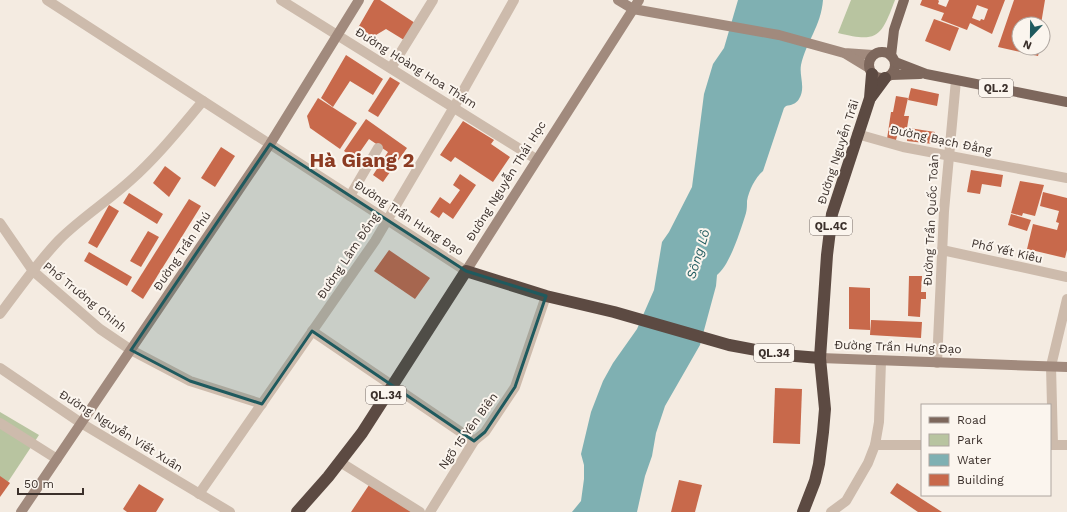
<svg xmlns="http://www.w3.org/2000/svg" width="1067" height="512" font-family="'Work Sans',sans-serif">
	<rect width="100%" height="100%" fill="#f4ebe1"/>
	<g fill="#b8c4a0">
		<path d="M851,0H895C881,37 878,43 838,33Z"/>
		<polygon points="0,412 39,435 0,494"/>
	</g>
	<path fill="#7fb0b2" d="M738,0H823C821,26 806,42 801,65C799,76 806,88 799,99C796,104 791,105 786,106L784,108L763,171C755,178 749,190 747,201C747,205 747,209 746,213C741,229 730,265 717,275L716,286L700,345L665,406L656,433L652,456L645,476L637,512H572L581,501L584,479V465L581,454L591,412L603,381L613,363L637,329L654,290L662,242L669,232L692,187L704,94L713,64L724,48Z"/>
	<g fill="#c8694b" fill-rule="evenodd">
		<polygon points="374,0 380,0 415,23 404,40 386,29 376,35 369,43 355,33"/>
		<path d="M922,0H938L939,1L938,4L946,7L949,0H1005L992,34L970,23L967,30L941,20L944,13L920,5ZM977,5L988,9L984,20L981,19L980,21L972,18Z"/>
		<polygon points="1014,0 1045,0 1041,24 1019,24 1019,48 1040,48 1038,56 998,47"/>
		<polygon points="934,19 959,28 950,51 925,41"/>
		<polygon points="346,55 383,79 373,95 350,81 333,107 321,98"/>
		<polygon points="390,77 400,83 378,117 368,111"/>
		<polygon points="911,88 939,94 937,106 908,100"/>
		<polygon points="896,96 908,98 904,116 909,116 906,134 898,132 896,140 887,139 891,112 893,112"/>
		<polygon points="318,98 357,123 340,149 310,128 307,116"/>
		<polygon points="366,119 407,148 383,182 373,175 388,152 369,139 355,159 344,151"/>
		<polygon points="463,121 494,140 491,144 510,157 493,182 455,157 451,162 440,155"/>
		<polygon points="909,128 935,132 933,144 907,141"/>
		<polygon points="221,147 235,156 215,187 201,178"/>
		<polygon points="165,166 181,178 169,197 153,183"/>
		<polygon points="971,170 1003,175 1001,187 982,184 980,194 967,192"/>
		<polygon points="460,174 476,185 453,219 443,212 439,218 430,212 440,197 450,204 460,190 453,185"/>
		<polygon points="1020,181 1044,185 1035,216 1023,213 1022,216 1011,213"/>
		<polygon points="1043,192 1067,198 1067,250 1065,258 1027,249 1033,224 1057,230 1059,223 1056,222 1059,211 1040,206"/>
		<polygon points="129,193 163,214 157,224 123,203"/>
		<polygon points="189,199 201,206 143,299 131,291"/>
		<polygon points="109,205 119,211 97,248 88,243"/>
		<polygon points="1011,214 1031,220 1027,231 1008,225"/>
		<polygon points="148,231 159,237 141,267 130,261"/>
		<polygon points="389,250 430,278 415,299 374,271"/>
		<polygon points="89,252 132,277 127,286 84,261"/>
		<polygon points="909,276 922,276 921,292 926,292 926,299 921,299 920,317 908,316"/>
		<polygon points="849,287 870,288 870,330 849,329"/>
		<polygon points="871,320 922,322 921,338 870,335"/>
		<polygon points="775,388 802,389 800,444 773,443"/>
		<polygon points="0,476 10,483 0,497"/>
		<polygon points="679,480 702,485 695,512 671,512"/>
		<polygon points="897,483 942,512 918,512 890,493"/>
		<polygon points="139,484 164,499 156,512 127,512 123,509"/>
		<polygon points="369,485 412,512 351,512"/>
	</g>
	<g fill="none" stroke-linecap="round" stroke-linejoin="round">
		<g stroke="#cdbbac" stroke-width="10">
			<polyline points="47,0 466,271"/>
			<polyline points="281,0 536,159"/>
			<polyline points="391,68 433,0"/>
			<polyline points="857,134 903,147 1067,178"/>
			<polyline points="350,196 378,148"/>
			<polyline points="0,223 33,271 100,329 131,350 190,381 262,404"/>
			<polyline points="942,250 1067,277"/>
			<path d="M0,314C19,289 37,263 59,240C81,218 108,201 131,180C158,156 180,128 203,101"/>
			<polyline points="312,331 474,441"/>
			<polyline points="937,363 944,211 956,80"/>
			<polyline points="0,368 81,423 230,512"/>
			<polyline points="0,423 57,459"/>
			<polyline points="875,445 922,445"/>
			<polyline points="1050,445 1067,445"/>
			<polyline points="1053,445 1051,366 1067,299"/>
			<polyline points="340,462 420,512"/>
			<polyline points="199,494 375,241 454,107 514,0"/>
			<polyline points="430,512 474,441 485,432 515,387 546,296"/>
			<polyline points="831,512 846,501 868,463 875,445 879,422 881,361"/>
		</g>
		<g stroke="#a18a7d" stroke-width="10">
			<polyline points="618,0 633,9 779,35 844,53 873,55"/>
			<polyline points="846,54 869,68"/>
			<polyline points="466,271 639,0"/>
			<polyline points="820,358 1067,367"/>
			<polyline points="21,512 270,144 359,0"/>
		</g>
		<g stroke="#7d675c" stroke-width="10">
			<circle cx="882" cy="65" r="13"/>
			<polyline points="891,56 894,30 904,0"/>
			<polyline points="895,62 926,74 1067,102"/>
			<polyline points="891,75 920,74"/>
		</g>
		<g stroke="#5c4a42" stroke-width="12">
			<polyline points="871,97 885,78"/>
			<polyline points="297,512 328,477 362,433 466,271 546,296 614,312 729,345 783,355 820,358"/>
			<polyline points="803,512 815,481 819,464 823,432 825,409 820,358 827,255 832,214 870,98 872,74"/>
		</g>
	</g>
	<path fill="#1f5a5e" fill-opacity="0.2" stroke="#1f5a5e" stroke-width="3" stroke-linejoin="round" d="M270,144L466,271L546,296L515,387L485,432L474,441L312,331L262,404L190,381L131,350Z"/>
	<g text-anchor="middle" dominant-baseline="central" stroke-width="4" stroke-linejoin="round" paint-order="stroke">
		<g fill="#fbf5ee" stroke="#756b66" stroke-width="1">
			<rect x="979" y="79" width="34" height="18" rx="3"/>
			<rect x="810" y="217" width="42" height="18" rx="3"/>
			<rect x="754" y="344" width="40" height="18" rx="3"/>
			<rect x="366" y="386" width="40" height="18" rx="3"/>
		</g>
		<g font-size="11" font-weight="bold" fill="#3b302b">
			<text x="996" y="88">QL.2</text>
			<text x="831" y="226">QL.4C</text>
			<text x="774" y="353">QL.34</text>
			<text x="386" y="395">QL.34</text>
		</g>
		<g font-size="12" fill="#3b302b" stroke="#fbf5ee">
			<text transform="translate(416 68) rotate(32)">Đường Hoàng Hoa Thám</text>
			<text transform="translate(941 140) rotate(12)">Đường Bạch Đằng</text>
			<text transform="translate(838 152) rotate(-72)">Đường Nguyễn Trãi</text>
			<text transform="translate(506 181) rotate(-58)">Đường Nguyễn Thái Học</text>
			<text transform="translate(409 218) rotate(33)">Đường Trần Hưng Đạo</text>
			<text transform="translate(931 220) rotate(-87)">Đường Trần Quốc Toản</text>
			<text transform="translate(182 251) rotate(-56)">Đường Trần Phú</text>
			<text transform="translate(1007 251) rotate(13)">Phố Yết Kiêu</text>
			<text transform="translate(348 256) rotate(-56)">Đường Lâm Đồng</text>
			<text transform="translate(85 297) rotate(39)">Phố Trường Chinh</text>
			<text transform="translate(898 347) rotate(2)">Đường Trần Hưng Đạo</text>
			<text transform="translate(121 431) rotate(32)">Đường Nguyễn Viết Xuân</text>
			<text transform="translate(468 431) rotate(-54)">Ngõ 15 Yên Biên</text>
		</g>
		<g font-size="13" font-style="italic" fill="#1f5a5e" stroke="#fbf5ee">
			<text transform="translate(698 254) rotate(-73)">Sông Lô</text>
		</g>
		<g font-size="20" font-weight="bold" fill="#8c3b22" stroke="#fbf5ee">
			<text x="362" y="160">Hà Giang 2</text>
		</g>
	</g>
	<rect x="921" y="404" width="130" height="92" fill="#fbf5ee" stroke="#aea6a0"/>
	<rect x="929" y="417" width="20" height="6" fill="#7d675c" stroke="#aea6a0"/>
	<text x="957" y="424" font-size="12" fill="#3b302b">Road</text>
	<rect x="929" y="434" width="20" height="12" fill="#b8c4a0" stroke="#aea6a0"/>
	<text x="957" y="444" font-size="12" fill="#3b302b">Park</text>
	<rect x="929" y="454" width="20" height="12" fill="#7fb0b2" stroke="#aea6a0"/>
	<text x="957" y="464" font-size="12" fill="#3b302b">Water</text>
	<rect x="929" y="474" width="20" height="12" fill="#c8694b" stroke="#aea6a0"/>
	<text x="957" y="484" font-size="12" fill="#3b302b">Building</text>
	<g transform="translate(1031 36) rotate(202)"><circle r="19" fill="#fbf5ee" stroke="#aea6a0"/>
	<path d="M0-3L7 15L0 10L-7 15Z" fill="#1f5a5e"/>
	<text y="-6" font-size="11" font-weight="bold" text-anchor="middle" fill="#3b302b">N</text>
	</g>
	<path d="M18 488v6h65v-6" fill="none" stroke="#3b302b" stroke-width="2"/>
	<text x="24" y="488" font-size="12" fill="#3b302b" stroke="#fbf5ee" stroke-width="3" paint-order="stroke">50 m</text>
</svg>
